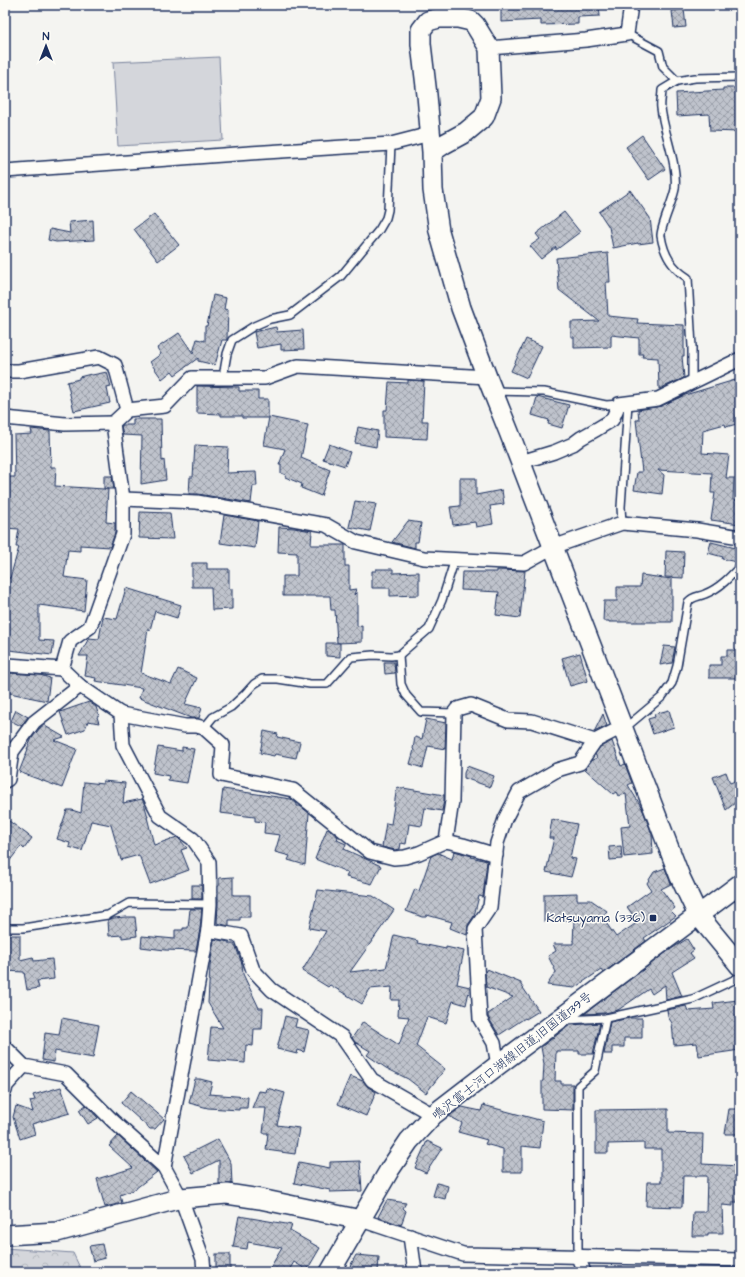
<svg xmlns="http://www.w3.org/2000/svg" width="745" height="1277" font-family="'Architects Daughter','Klee One',sans-serif">
	<defs>
		<pattern id="forest-crowns" width="20" height="18" patternUnits="userSpaceOnUse"><rect width="20" height="18" fill="#d4d6db"/><path d="M2 6a3 3 0 1 1 6 0M12 15a3 3 0 1 1 6 0" fill="none" stroke="#b5b8be"/></pattern>
		<pattern id="building-cross-hatch" width="8" height="8" patternUnits="userSpaceOnUse"><rect width="8" height="8" fill="#bfc3cc"/><path d="M0 0l8 8M0 8l8-8" fill="none" stroke="#9a9fa9"/></pattern>
	</defs>
	<rect width="100%" height="100%" fill="#f4f4f1"/>
	<filter id="ink" filterUnits="userSpaceOnUse"><feTurbulence type="fractalNoise" baseFrequency=".025" numOctaves="2"/><feDisplacementMap in="SourceGraphic" scale="8" xChannelSelector="R" yChannelSelector="G"/><feConvolveMatrix kernelMatrix="1 2 1 2 8 2 1 2 1" color-interpolation-filters="sRGB"/></filter>
	<g filter="url(#ink)">
		<polygon fill="url(#forest-crowns)" stroke="#78829c" points="5,1248 73,1253 82,1272 5,1272"/>
		<polygon fill="#d4d6db" stroke="#78829c" points="219,57 223,140 118,146 113,62"/>
		<g fill="url(#building-cross-hatch)" stroke="#1b2f5e">
			<polygon points="501,5 599,5 600,16 578,17 578,24 541,25 541,20 501,22"/>
			<polygon points="684,9 686,27 674,28 672,11"/>
			<polygon points="723,88 737,88 737,96 738,96 739,132 710,131 709,114 677,116 676,93 723,90"/>
			<polygon points="642,135 665,169 649,180 626,147"/>
			<polygon points="630,190 650,218 653,242 638,244 638,243 613,248 609,227 599,212"/>
			<polygon points="564,212 580,232 556,250 556,247 541,259 530,246 540,239 536,234"/>
			<polygon points="154,214 179,245 158,261 134,229"/>
			<polygon points="93,220 94,240 56,242 48,240 50,229 70,233 69,222"/>
			<polygon points="608,253 610,282 606,282 608,316 638,319 637,323 684,325 684,356 682,356 684,378 659,389 658,358 642,357 643,354 639,354 639,338 611,335 611,347 574,348 574,337 571,337 571,322 599,321 559,290 556,258"/>
			<polygon points="213,295 226,298 224,309 228,310 227,338 227,340 222,340 215,365 198,361 198,358 175,375 172,371 162,379 150,362 161,354 157,348 179,333 193,353 197,339 205,341 205,326 207,326"/>
			<polygon points="276,327 277,332 303,330 304,349 281,350 281,344 257,348 254,332"/>
			<polygon points="526,339 542,346 527,378 511,371"/>
			<polygon points="107,372 111,387 107,388 110,403 74,411 67,382 79,379 79,377 91,374 92,375"/>
			<polygon points="408,380 424,381 422,421 428,421 427,439 384,437 384,410 387,410 389,382 408,383"/>
			<polygon points="735,380 736,383 740,382 740,423 726,427 725,424 703,430 702,453 729,455 726,478 734,478 733,500 740,501 740,524 711,520 715,493 711,493 712,473 658,470 664,475 662,494 634,490 637,472 642,472 636,420 639,420 638,410 661,406 685,395"/>
			<polygon points="197,386 239,387 239,391 258,391 258,399 268,399 268,418 242,418 242,416 221,416 221,414 197,413"/>
			<polygon points="537,397 569,405 562,428 548,424 549,420 532,415"/>
			<polygon points="269,417 308,425 301,458 330,470 321,496 301,488 302,484 285,477 286,475 281,473 281,465 279,465 285,449 264,445"/>
			<polygon points="133,419 161,419 162,461 164,460 166,480 141,484 142,436 123,435 121,426 123,425 133,425"/>
			<polygon points="358,427 378,431 376,447 355,443"/>
			<polygon points="31,429 50,431 51,467 56,467 55,486 104,489 104,476 112,476 114,489 104,489 108,489 106,522 115,523 115,533 110,547 80,545 80,551 68,550 64,577 87,580 84,611 39,605 39,640 54,641 52,655 9,650 5,642 5,578 10,578 19,547 16,547 19,529 5,528 5,507 9,507 9,477 15,477 14,435 32,434"/>
			<polygon points="329,444 350,452 345,466 323,459"/>
			<polygon points="195,445 228,447 227,473 256,472 257,486 253,486 251,503 198,494 189,494 190,477 193,477"/>
			<polygon points="460,478 476,478 476,495 502,490 504,504 490,506 493,524 476,527 475,522 453,525 450,507 460,506"/>
			<polygon points="355,501 376,504 370,531 349,527"/>
			<polygon points="140,512 170,513 173,539 139,538"/>
			<polygon points="224,515 258,521 255,548 220,543"/>
			<polygon points="408,521 421,523 418,542 415,542 415,548 392,542"/>
			<polygon points="279,527 294,528 312,531 311,545 345,545 345,566 349,566 349,590 356,589 354,595 357,592 357,626 362,625 362,642 337,643 335,610 331,610 330,596 283,596 283,576 297,576 297,553 278,552"/>
			<polygon points="711,542 740,549 737,562 722,559 723,557 708,553"/>
			<polygon points="666,551 684,552 683,578 665,577"/>
			<polygon points="192,563 207,563 207,569 229,569 229,589 232,589 232,609 212,610 211,587 192,587"/>
			<polygon points="376,569 393,569 393,573 419,572 419,595 390,596 390,588 372,588 372,571 376,571"/>
			<polygon points="497,570 525,571 520,618 496,615 499,592 461,590 462,572 497,572"/>
			<polygon points="641,575 672,579 672,622 609,622 609,621 603,621 604,601 617,601 617,587 640,587"/>
			<polygon points="126,588 181,605 177,618 155,611 150,630 148,629 141,673 171,684 178,669 197,678 185,704 202,708 199,718 191,718 139,698 142,688 95,681 96,678 85,676 88,656 79,656 89,638 99,639 103,617 117,619"/>
			<polygon points="326,643 340,643 340,657 326,656"/>
			<polygon points="664,646 675,647 672,663 660,665"/>
			<polygon points="727,650 740,650 740,678 709,678 709,665 721,665 721,656 727,656"/>
			<polygon points="580,653 588,681 570,686 562,658"/>
			<polygon points="384,662 394,662 395,673 385,674"/>
			<polygon points="9,673 40,675 50,678 47,701 5,692 5,674"/>
			<polygon points="89,702 96,707 99,716 97,717 99,723 88,721 85,729 68,735 60,712"/>
			<polygon points="16,710 28,717 21,726 11,721"/>
			<polygon points="669,710 674,727 653,734 648,719 655,717 654,714"/>
			<polygon points="603,714 607,726 594,732"/>
			<polygon points="426,719 446,723 445,749 428,746 423,768 410,764 414,750 413,749 415,737 422,739"/>
			<polygon points="45,724 45,726 64,737 54,740 77,749 62,788 19,772 28,749 27,749 32,738 40,728"/>
			<polygon points="264,731 278,734 277,737 300,742 296,758 275,754 274,756 260,753"/>
			<polygon points="612,741 621,766 625,764 632,783 628,785 642,808 652,834 653,854 624,857 621,827 630,826 626,794 618,796 616,792 613,794 585,769 592,760 597,758 595,754 600,747"/>
			<polygon points="158,747 182,751 182,747 194,749 187,783 168,780 169,776 153,773"/>
			<polygon points="467,766 494,776 490,787 464,778 464,773"/>
			<polygon points="726,772 730,783 740,779 740,799 726,810 713,777"/>
			<polygon points="103,781 125,783 123,803 142,799 144,803 148,817 147,817 154,845 177,837 180,840 187,848 181,850 189,870 150,884 139,855 121,860 111,825 91,821 82,851 69,847 70,843 57,839 67,810 72,810 81,813 84,782 103,784"/>
			<polygon points="397,787 444,795 444,800 442,811 425,808 422,826 409,824 406,844 401,843 400,849 395,850 382,847 386,823 391,824"/>
			<polygon points="223,789 291,799 297,804 297,806 300,806 309,813 305,865 288,860 290,856 275,852 280,835 264,833 265,822 255,821 255,817 220,813"/>
			<polygon points="5,818 32,838 24,849 21,846 5,867"/>
			<polygon points="552,819 577,824 570,858 576,859 571,877 546,872 554,838 549,838"/>
			<polygon points="327,829 331,831 338,837 337,840 346,844 344,849 381,866 372,884 346,877 348,873 342,870 315,859"/>
			<polygon points="621,846 622,859 610,860 609,847"/>
			<polygon points="454,851 472,856 471,857 487,861 483,897 479,896 474,916 468,925 467,935 450,928 452,922 427,915 426,917 422,917 406,911 415,889 419,891 431,856 438,853 452,859"/>
			<polygon points="665,868 671,884 661,889 675,908 671,911 676,916 644,938 646,941 603,973 601,970 574,988 547,985 556,972 548,956 556,951 553,944 573,944 574,920 544,921 544,894 577,893 577,900 591,900 607,911 602,917 616,937 638,922 627,907 651,890 647,883 654,872"/>
			<polygon points="233,877 233,895 250,895 250,917 240,917 240,920 229,920 229,926 217,923 218,904 218,886 219,886 219,878"/>
			<rect x="192" y="885" width="10" height="14"/>
			<polygon points="318,890 373,896 394,910 350,972 386,968 394,935 418,941 417,943 446,949 446,947 464,951 457,984 470,987 466,1005 453,1001 446,1023 427,1017 416,1046 445,1069 426,1093 408,1079 386,1068 367,1055 370,1051 355,1042 352,1038 363,1022 399,1045 409,1017 398,1016 399,1000 391,1000 392,987 370,989 362,1004 330,985 328,987 302,971 326,931 309,928"/>
			<polygon points="190,909 202,909 200,929 196,951 165,950 141,947 142,936 175,939 175,930 183,930 183,928 188,928"/>
			<polygon points="126,917 135,917 137,936 122,938 122,935 109,936 108,920 113,918"/>
			<polygon points="5,935 20,935 20,960 33,957 34,961 52,959 54,979 37,981 39,988 27,990 24,972 5,971"/>
			<polygon points="214,939 229,942 229,944 235,944 235,947 236,947 242,964 243,974 259,1008 263,1008 262,1029 254,1029 253,1046 246,1045 245,1063 208,1060 211,1027 223,1028 208,1003 210,966"/>
			<polygon points="687,939 694,950 690,953 694,958 672,972 682,996 666,1000 665,985 652,994 649,989 618,1010 605,1013 584,1014 668,951"/>
			<polygon points="487,969 521,983 521,985 539,1011 526,1019 525,1018 499,1035 488,1017 488,1014 513,997 486,987 485,972"/>
			<polygon points="738,1000 740,1018 740,1050 699,1056 697,1043 674,1045 672,1023 668,1017 667,1010 686,1006 688,1011 714,1009 713,1003"/>
			<polygon points="285,1016 297,1019 295,1027 309,1030 304,1052 298,1050 297,1054 277,1049"/>
			<polygon points="62,1018 99,1025 93,1058 55,1051 54,1062 42,1060 45,1033 59,1035"/>
			<polygon points="630,1018 642,1018 642,1038 624,1038 624,1047 612,1047 612,1054 604,1054 610,1022"/>
			<polygon points="600,1023 593,1054 579,1054 579,1051 556,1051 555,1081 561,1081 561,1084 573,1084 573,1110 542,1109 542,1081 543,1081 544,1064 541,1047 570,1025"/>
			<polygon points="350,1076 363,1081 368,1087 376,1092 366,1116 338,1104"/>
			<polygon points="195,1079 200,1079 212,1082 209,1094 248,1097 247,1108 239,1108 239,1110 208,1108 189,1103"/>
			<polygon points="61,1087 70,1113 32,1124 35,1134 20,1139 13,1117 16,1106 33,1112 30,1101 35,1100 33,1095"/>
			<polygon points="267,1088 285,1093 277,1125 299,1128 295,1154 266,1150 268,1133 263,1133 266,1108 252,1108 259,1091 266,1092"/>
			<polygon points="131,1091 164,1119 155,1129 150,1129 121,1103"/>
			<polygon points="86,1105 98,1118 88,1124 79,1110"/>
			<polygon points="483,1105 543,1121 540,1148 522,1146 522,1172 503,1172 503,1149 485,1144 487,1140 458,1132 462,1123 449,1116 462,1107 481,1111"/>
			<polygon points="668,1109 668,1133 703,1134 702,1164 740,1166 740,1202 733,1202 733,1206 722,1205 723,1233 708,1233 708,1236 692,1236 693,1212 706,1212 707,1176 683,1176 682,1207 646,1206 647,1182 661,1182 661,1149 644,1149 644,1143 608,1144 608,1153 596,1153 596,1110"/>
			<polygon points="729,1109 740,1109 740,1134 725,1134"/>
			<polygon points="118,1136 157,1172 135,1189 120,1195 122,1203 105,1207 97,1179 133,1168 109,1146"/>
			<polygon points="218,1139 231,1163 232,1184 219,1184 219,1160 193,1173 184,1156"/>
			<polygon points="427,1141 442,1148 426,1173 415,1168"/>
			<polygon points="360,1161 362,1191 330,1192 330,1190 294,1183 299,1162 330,1168 330,1162"/>
			<polygon points="437,1183 448,1186 445,1199 433,1196"/>
			<polygon points="387,1200 406,1203 403,1208 406,1211 401,1225 378,1217"/>
			<polygon points="239,1216 292,1225 290,1231 320,1248 307,1270 294,1262 288,1272 277,1272 270,1268 282,1248 248,1242 247,1249 233,1247"/>
			<polygon points="102,1244 105,1258 93,1261 89,1246"/>
			<rect x="216" y="1254" width="14" height="18"/>
			<polygon points="356,1255 379,1257 378,1272 347,1272"/>
		</g>
		<g fill="none" stroke-linecap="round" stroke-linejoin="round">
			<defs>
				<g id="lane">
					<polyline points="627,34 659,51 663,67 677,81 695,78 740,77"/>
					<path d="M677,81L662,90C662,96 660,103 661,108C664,134 678,164 675,189C673,201 660,228 661,236C664,255 672,268 688,278L692,347V382"/>
					<polyline points="223,377 227,354 232,340 254,326 270,319 290,315 341,276 379,230 386,218 388,210 391,144"/>
					<polyline points="494,391 544,392 606,405 619,404"/>
					<polyline points="622,523 621,507 628,403"/>
					<polyline points="5,652 8,665"/>
					<polyline points="399,655 401,684 406,695 421,712 454,713"/>
					<polyline points="204,728 213,717 231,707 244,695 254,684 262,679 278,679 310,684 327,684 351,657 373,655 391,656 399,655 429,629 442,600 455,559"/>
					<path d="M625,728L662,697L672,683L677,666L688,602C693,596 698,597 705,594C720,588 730,577 740,566"/>
					<polyline points="5,928 23,928 108,915 129,903 210,904"/>
					<polyline points="565,1020 606,1018 693,999 740,977"/>
					<polyline points="578,1257 578,1086 595,1071 606,1018"/>
				</g>
				<g id="street">
					<polyline points="489,48 586,40 627,34 631,5"/>
					<polyline points="5,171 250,153 391,144 430,134"/>
					<polyline points="5,371 19,371 99,357 115,365 127,410 113,423 123,499 123,534 90,627 70,641 62,669 80,686 121,714 123,745 160,816 193,839 209,862 210,904 208,930 241,936 253,970 272,990 342,1037 372,1080 433,1115"/>
					<polyline points="127,410 165,406 192,378 265,378 298,366 487,377"/>
					<polyline points="5,418 65,424 113,423"/>
					<polyline points="521,462 554,452 573,444 581,438 597,429 612,420 619,404 658,399 740,359"/>
					<polyline points="123,499 197,502 326,525 356,542 424,558 524,563 553,547 622,523 697,530 740,537"/>
					<polyline points="5,666 8,665 62,669"/>
					<polyline points="121,714 185,726 197,726 204,728 223,745 221,775 293,790 370,852 394,858 405,857 419,853 446,841 463,845 496,855"/>
					<polyline points="5,781 8,779 12,752 34,722 80,686"/>
					<polyline points="446,841 452,801 454,713 457,709 471,705 508,720 532,721 595,741"/>
					<polyline points="5,1047 24,1066 66,1074 113,1121 164,1167 181,1198 203,1259 204,1272"/>
					<polyline points="498,1065 494,1043 480,1019 475,929 490,907 497,843 505,819 519,792 557,770 580,763 595,741 622,727"/>
					<polyline points="5,1091 6,1086 24,1066"/>
					<polyline points="164,1167 208,930"/>
					<polyline points="361,1220 463,1254 740,1260"/>
					<polyline points="410,1236 415,1272"/>
					<polyline points="578,1257 584,1272"/>
				</g>
				<g id="secondary">
					<polyline points="432,152 444,144 466,132 484,117 491,98 489,48 475,25 471,21 458,18 439,18 428,21 421,30 421,44 427,95 432,152 433,190 439,231 461,308 487,377 509,432 680,877 698,915 740,966"/>
					<polyline points="5,1235 57,1232 181,1198 227,1194 260,1199 361,1220"/>
					<polyline points="330,1272 390,1169 409,1141 433,1115 498,1065 740,884"/>
				</g>
			</defs>
			<use href="#lane" stroke="#1b2f5e" stroke-width="10"/>
			<use href="#street" stroke="#1b2f5e" stroke-width="16"/>
			<use href="#secondary" stroke="#1b2f5e" stroke-width="22"/>
			<use href="#lane" stroke="#fdfcf7" stroke-width="7"/>
			<use href="#street" stroke="#fdfcf7" stroke-width="13"/>
			<use href="#secondary" stroke="#fdfcf7" stroke-width="19"/>
		</g>
	</g>
	<rect fill="#1b2f5e" stroke="#fdfcf7" stroke-width="1.5" x="649" y="914" width="8" height="8" rx="2"/>
	<g text-anchor="middle" dominant-baseline="central" stroke-width="3" stroke-linejoin="round" paint-order="stroke">
		<g font-size="13" fill="#1b2f5e" stroke="#fdfcf7" text-anchor="end">
			<text x="645" y="918">Katsuyama (336)</text>
		</g>
		<g font-size="13" fill="#1b2f5e" stroke="#fdfcf7">
			<text transform="translate(512 1056) rotate(-38)">鳴沢富士河口湖線旧道;旧国道139号</text>
		</g>
	</g>
	<rect width="745" height="1277" fill="none" stroke="#fdfcf7" stroke-width="20"/>
	<rect x="10" y="10" width="725" height="1257" fill="none" stroke="#1b2f5e" stroke-width="1.5" filter="url(#ink)"/>
	<g transform="translate(46 46)" stroke="#fdfcf7" stroke-width="3" paint-order="stroke">
	<path d="M0-3L7 15L0 10L-7 15Z" fill="#1b2f5e"/>
	<text y="-6" font-size="11" font-weight="bold" text-anchor="middle" fill="#1b2f5e">N</text>
	</g>
</svg>
